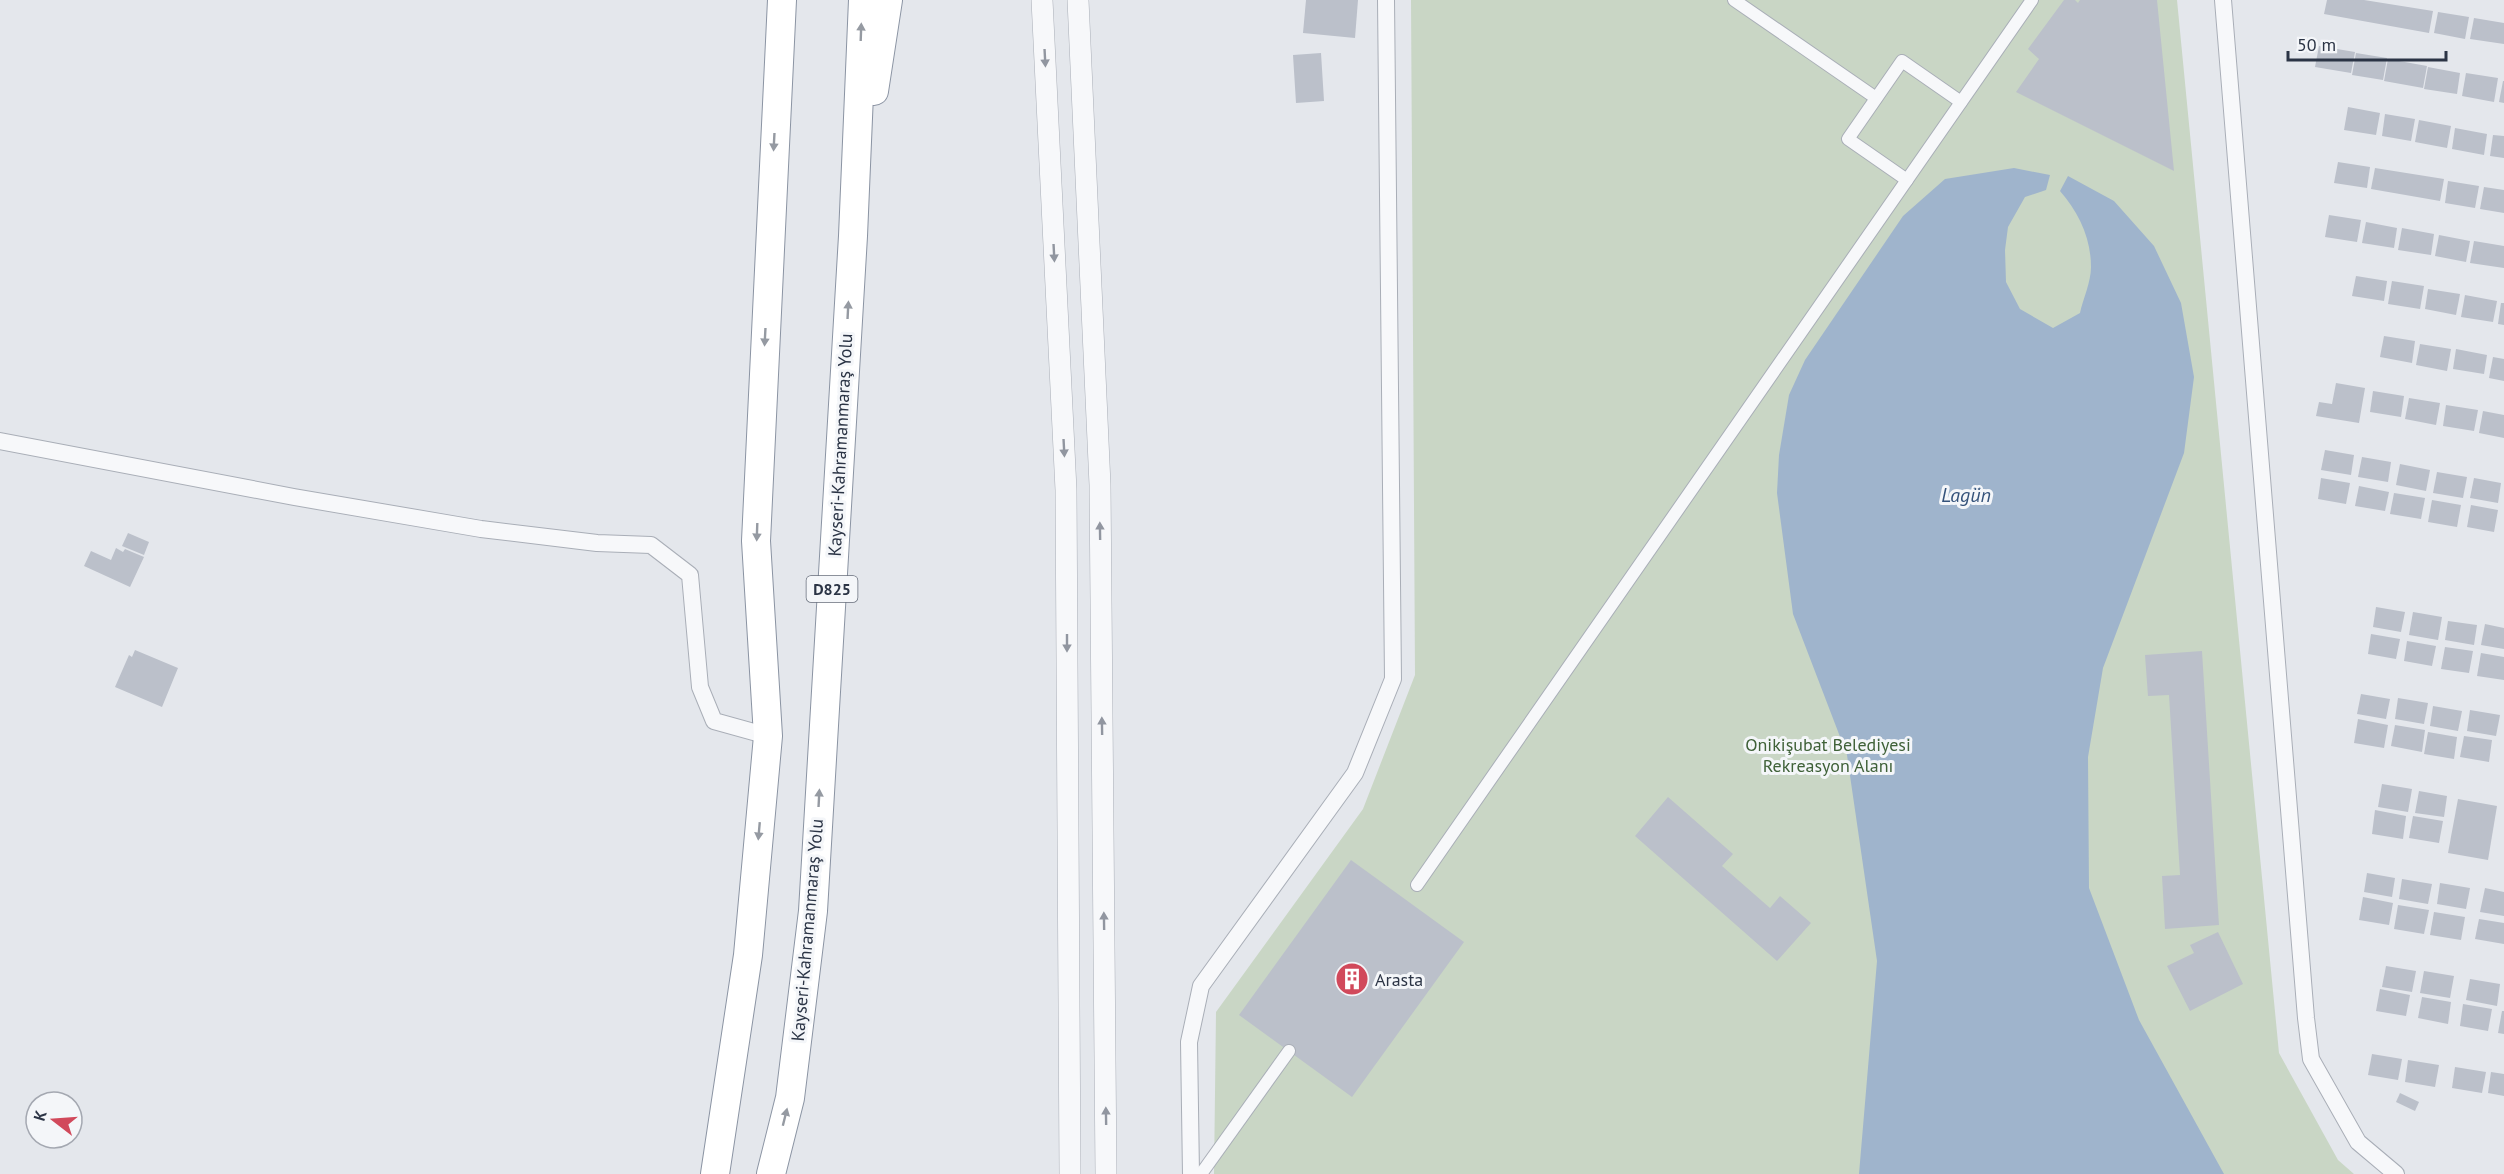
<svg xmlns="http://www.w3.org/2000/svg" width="2504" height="1174" font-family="'PT Sans',sans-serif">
	<rect width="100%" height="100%" fill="#e4e7ec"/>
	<polygon fill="#c9d6c5" points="1411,0 2177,0 2279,1053 2338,1160 2354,1174 1214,1174 1216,1012 1363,809 1415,675"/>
	<path fill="#9fb4cc" d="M2014,168L2050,175L2046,190L2025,197L2008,227L2005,250L2006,282L2020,309L2053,328L2080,313C2083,299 2091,282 2091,267C2091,238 2079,213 2060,191L2068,176L2114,201L2154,246L2181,303L2194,377L2184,453L2103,668L2088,757L2089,888L2139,1020L2224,1174H1859L1877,961L1847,755L1793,614L1777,493L1779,455L1789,395L1805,360L1903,216L1945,179Z"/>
	<g fill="#bbc0ca">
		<polygon points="1306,0 1358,0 1355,38 1303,33"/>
		<polygon points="2064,0 2075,0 2078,3 2080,0 2157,0 2174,171 2016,92 2039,59 2028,49"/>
		<polygon points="2327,0 2364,0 2433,11 2429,33 2324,14"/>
		<polygon points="2438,12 2469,17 2465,39 2434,33"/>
		<polygon points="2474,18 2504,23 2504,44 2470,39"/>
		<polygon points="2319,46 2355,52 2351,73 2315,67"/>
		<polygon points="1321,53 1324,101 1296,103 1293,55"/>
		<polygon points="2356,53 2387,58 2383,80 2352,75"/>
		<polygon points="2388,59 2427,66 2423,88 2384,81"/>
		<polygon points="2428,67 2460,73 2457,94 2424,89"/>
		<polygon points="2466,73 2498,78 2494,102 2462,96"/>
		<polygon points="2503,81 2504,81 2504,103 2499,102"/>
		<polygon points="2348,107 2380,113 2376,135 2344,130"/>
		<polygon points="2385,114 2415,119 2411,141 2382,136"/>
		<polygon points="2419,120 2451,126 2447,148 2415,142"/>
		<polygon points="2455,128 2487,134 2484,155 2452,149"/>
		<polygon points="2493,135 2504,136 2504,158 2490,156"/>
		<polygon points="2338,162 2370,167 2367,188 2334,183"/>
		<polygon points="2375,168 2444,179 2440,201 2371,189"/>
		<polygon points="2448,181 2479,186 2475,208 2445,203"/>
		<polygon points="2484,187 2504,190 2504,213 2480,209"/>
		<polygon points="2329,215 2361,220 2357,242 2325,237"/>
		<polygon points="2366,222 2397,228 2394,248 2362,243"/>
		<polygon points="2402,228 2434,234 2431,255 2398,250"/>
		<polygon points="2439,235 2470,241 2466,262 2435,256"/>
		<polygon points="2474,241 2504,246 2504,268 2470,263"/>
		<polygon points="2356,276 2387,281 2384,301 2352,296"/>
		<polygon points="2392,281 2424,286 2420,309 2388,304"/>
		<polygon points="2428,289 2460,294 2456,315 2425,309"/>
		<polygon points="2465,295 2497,301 2493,322 2461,317"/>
		<polygon points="2501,303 2504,303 2504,325 2498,324"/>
		<polygon points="2384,336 2415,341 2412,363 2380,357"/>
		<polygon points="2420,344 2451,349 2447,371 2416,365"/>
		<polygon points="2456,349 2487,355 2484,374 2453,369"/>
		<polygon points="2493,357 2504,359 2504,381 2489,378"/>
		<polygon points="2336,383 2365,388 2359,423 2316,416 2319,402 2332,404"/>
		<polygon points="2373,391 2404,396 2401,417 2370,412"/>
		<polygon points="2409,398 2440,403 2436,425 2405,419"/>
		<polygon points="2446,405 2478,410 2474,431 2443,426"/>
		<polygon points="2483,411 2504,415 2504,438 2479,433"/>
		<polygon points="2325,450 2354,455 2351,475 2321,470"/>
		<polygon points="2362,457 2391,462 2388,482 2358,477"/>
		<polygon points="2400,464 2430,470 2426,491 2396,485"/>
		<polygon points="2437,472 2467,477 2463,498 2433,493"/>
		<polygon points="2321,478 2350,483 2346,504 2318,499"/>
		<polygon points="2474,478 2501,483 2498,503 2470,498"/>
		<polygon points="2359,486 2389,492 2385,511 2355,506"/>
		<polygon points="2394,493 2425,498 2421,519 2390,514"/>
		<polygon points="2432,500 2461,505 2457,527 2428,522"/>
		<polygon points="2471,505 2498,510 2494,532 2467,527"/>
		<polygon points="128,533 149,542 144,555 122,546"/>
		<polygon points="116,548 123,552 125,549 144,557 130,587 84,566 91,551 111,560"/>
		<polygon points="2376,607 2405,612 2401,632 2373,627"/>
		<polygon points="2413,612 2442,617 2438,640 2409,635"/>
		<polygon points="2448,621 2477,625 2474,645 2445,640"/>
		<polygon points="2485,624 2504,628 2504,649 2481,645"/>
		<polygon points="2371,634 2400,639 2396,659 2368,654"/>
		<polygon points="2407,641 2436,646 2432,666 2404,661"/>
		<polygon points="2445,647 2473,651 2469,673 2441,669"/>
		<polygon points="135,650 178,668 162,707 115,687 129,655 132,657"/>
		<polygon points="2202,651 2219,925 2165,929 2162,876 2180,875 2169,695 2148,696 2145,655"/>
		<polygon points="2481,653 2504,657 2504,680 2477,676"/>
		<polygon points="2361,694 2390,699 2386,719 2357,714"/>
		<polygon points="2398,698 2428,703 2424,724 2395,719"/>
		<polygon points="2433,706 2462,711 2458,731 2430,726"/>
		<polygon points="2470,710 2500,715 2496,736 2467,731"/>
		<polygon points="2358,719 2388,725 2384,748 2354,743"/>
		<polygon points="2395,725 2425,730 2422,752 2391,746"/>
		<polygon points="2428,732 2457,737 2454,759 2424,754"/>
		<polygon points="2464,736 2492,740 2489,762 2460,757"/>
		<polygon points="2382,784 2412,789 2408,812 2378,807"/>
		<polygon points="2419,791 2447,796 2444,817 2415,813"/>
		<polygon points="1668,797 1733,854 1722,866 1770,908 1780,896 1811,923 1777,961 1635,836"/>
		<polygon points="2458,799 2497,806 2488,860 2448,853"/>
		<polygon points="2375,810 2406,816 2403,839 2372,834"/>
		<polygon points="2413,816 2443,821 2439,843 2409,838"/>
		<polygon points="1351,860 1464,942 1352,1097 1239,1015"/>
		<polygon points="2367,873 2395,878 2392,897 2364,892"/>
		<polygon points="2402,879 2432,884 2428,904 2399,899"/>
		<polygon points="2440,883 2470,888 2466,909 2437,904"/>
		<polygon points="2485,888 2504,892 2504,916 2480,912"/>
		<polygon points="2363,897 2393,903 2389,925 2359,920"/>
		<polygon points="2398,905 2429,910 2424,934 2394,929"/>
		<polygon points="2434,912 2465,917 2461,940 2430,935"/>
		<polygon points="2479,919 2504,923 2504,944 2475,939"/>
		<polygon points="2218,932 2243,984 2190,1011 2167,966 2194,953 2190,945"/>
		<polygon points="2386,966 2416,971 2412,992 2382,987"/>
		<polygon points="2424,971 2454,976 2450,998 2420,993"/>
		<polygon points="2470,979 2500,984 2497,1006 2466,1000"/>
		<polygon points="2380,989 2410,995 2406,1016 2376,1011"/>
		<polygon points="2422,997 2451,1002 2448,1024 2418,1018"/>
		<polygon points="2463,1004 2492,1009 2488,1031 2460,1026"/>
		<polygon points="2502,1011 2504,1011 2504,1034 2498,1033"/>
		<polygon points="2372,1054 2402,1059 2398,1080 2368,1075"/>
		<polygon points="2408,1060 2439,1065 2435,1087 2405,1082"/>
		<polygon points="2455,1067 2486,1072 2482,1093 2452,1088"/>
		<polygon points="2491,1072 2504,1074 2504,1096 2488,1093"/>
		<polygon points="2400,1093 2419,1102 2415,1111 2396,1102"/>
	</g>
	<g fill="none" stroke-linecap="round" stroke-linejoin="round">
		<defs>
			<g id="pedestrian">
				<polyline points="1734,0 1876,98"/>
				<polyline points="1907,180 1848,139 1902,61 1961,102"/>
				<polyline points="1417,885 2032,0"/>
				<polyline points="1201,1174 1289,1051"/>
			</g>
			<g id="minor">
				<polyline points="2223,0 2306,1018 2311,1059 2358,1142 2396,1174"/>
				<polyline points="0,441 294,497 481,529 597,543 651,545 690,575 700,687 714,721 768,736"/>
				<polyline points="1191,1174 1189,1042 1201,986 1355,773 1393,679 1386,0"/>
			</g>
			<g id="tertiary">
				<polyline points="1042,0 1066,490 1070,1174"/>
				<polyline points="1078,0 1100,485 1106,1174"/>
			</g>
			<g id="trunk">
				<polyline points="874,91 888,0"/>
				<polyline points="715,1174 748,955 768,736 756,541 782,0"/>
				<polyline points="771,1174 790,1098 813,911 853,236 863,0"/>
			</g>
		</defs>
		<use href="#pedestrian" stroke="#a9aeb7" stroke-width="14"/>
		<use href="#minor" stroke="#a9aeb7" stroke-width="18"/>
		<use href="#tertiary" stroke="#a9aeb7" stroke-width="22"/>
		<use href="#trunk" stroke="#8b94a3" stroke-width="30"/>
		<use href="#pedestrian" stroke="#f7f8fa" stroke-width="12"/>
		<use href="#minor" stroke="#f7f8fa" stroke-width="16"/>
		<use href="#tertiary" stroke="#f7f8fa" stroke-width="21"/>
		<use href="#trunk" stroke="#fff" stroke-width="28"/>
	</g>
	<defs><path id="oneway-solid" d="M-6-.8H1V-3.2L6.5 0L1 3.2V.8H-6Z" transform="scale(1.5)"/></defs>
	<g fill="#959aa2">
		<use href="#oneway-solid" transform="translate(861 32) rotate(-88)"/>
		<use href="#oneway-solid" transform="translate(774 142) rotate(93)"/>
		<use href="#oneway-solid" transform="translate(848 310) rotate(-87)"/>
		<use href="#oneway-solid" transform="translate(765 337) rotate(93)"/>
		<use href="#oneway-solid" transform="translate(757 532) rotate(92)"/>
		<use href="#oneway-solid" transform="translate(819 798) rotate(-87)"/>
		<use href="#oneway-solid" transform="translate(759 831) rotate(95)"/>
		<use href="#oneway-solid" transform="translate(785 1117) rotate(-76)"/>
	</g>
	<g fill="#9196a0">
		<use href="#oneway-solid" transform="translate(1045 58) rotate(87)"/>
		<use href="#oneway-solid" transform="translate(1054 253) rotate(87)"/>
		<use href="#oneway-solid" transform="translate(1064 448) rotate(87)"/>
		<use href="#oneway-solid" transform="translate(1100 531) rotate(-91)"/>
		<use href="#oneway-solid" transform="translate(1067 643) rotate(90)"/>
		<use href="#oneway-solid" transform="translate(1102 726) rotate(-91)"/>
		<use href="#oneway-solid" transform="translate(1104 921) rotate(-91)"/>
		<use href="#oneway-solid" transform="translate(1106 1116) rotate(-91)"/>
	</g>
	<defs>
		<symbol id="building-disc" viewBox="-11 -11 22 22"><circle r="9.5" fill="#d1495b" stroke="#f4f6f9"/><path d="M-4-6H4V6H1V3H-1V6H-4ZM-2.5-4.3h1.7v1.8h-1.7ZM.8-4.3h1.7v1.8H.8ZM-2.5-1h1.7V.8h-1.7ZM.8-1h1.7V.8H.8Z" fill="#fff"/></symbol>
	</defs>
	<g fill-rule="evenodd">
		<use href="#building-disc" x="1333" y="960" width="38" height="38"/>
	</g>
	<g text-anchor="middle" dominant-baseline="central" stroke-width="6" stroke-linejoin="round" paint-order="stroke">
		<rect fill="#f4f6f9" stroke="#676e7b" stroke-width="1.5" x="806.5" y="576" width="51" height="26" rx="4.5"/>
		<g font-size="16" font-weight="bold" fill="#2b3445">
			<text x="832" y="589">D825</text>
		</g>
		<g font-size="18" fill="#2b3445" stroke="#f4f6f9">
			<text transform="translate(840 445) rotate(-87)">Kayseri-Kahramanmaraş Yolu</text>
			<text transform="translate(807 930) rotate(-85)">Kayseri-Kahramanmaraş Yolu</text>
		</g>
		<g font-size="18" fill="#3f6138" stroke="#f4f6f9">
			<text x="1828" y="744">Onikişubat Belediyesi<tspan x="1828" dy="21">Rekreasyon Alanı</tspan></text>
		</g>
		<g font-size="18" fill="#2b3445" stroke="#f4f6f9" text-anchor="start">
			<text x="1375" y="979">Arasta</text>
		</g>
		<g font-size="20" font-style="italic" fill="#34527a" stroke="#f4f6f9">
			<text x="1966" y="495">Lagün</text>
		</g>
	</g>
	<g transform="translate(54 1120) rotate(287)"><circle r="28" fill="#f4f6f9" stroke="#a4a8b1" stroke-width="1.5"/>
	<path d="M0-4.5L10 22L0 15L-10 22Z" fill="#d1495b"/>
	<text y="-9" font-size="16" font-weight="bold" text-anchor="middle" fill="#2b3445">K</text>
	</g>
	<path d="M2288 51v9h158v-9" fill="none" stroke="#2b3445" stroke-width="3"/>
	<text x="2297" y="51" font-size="18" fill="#2b3445" stroke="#f4f6f9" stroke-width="4.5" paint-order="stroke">50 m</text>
</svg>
